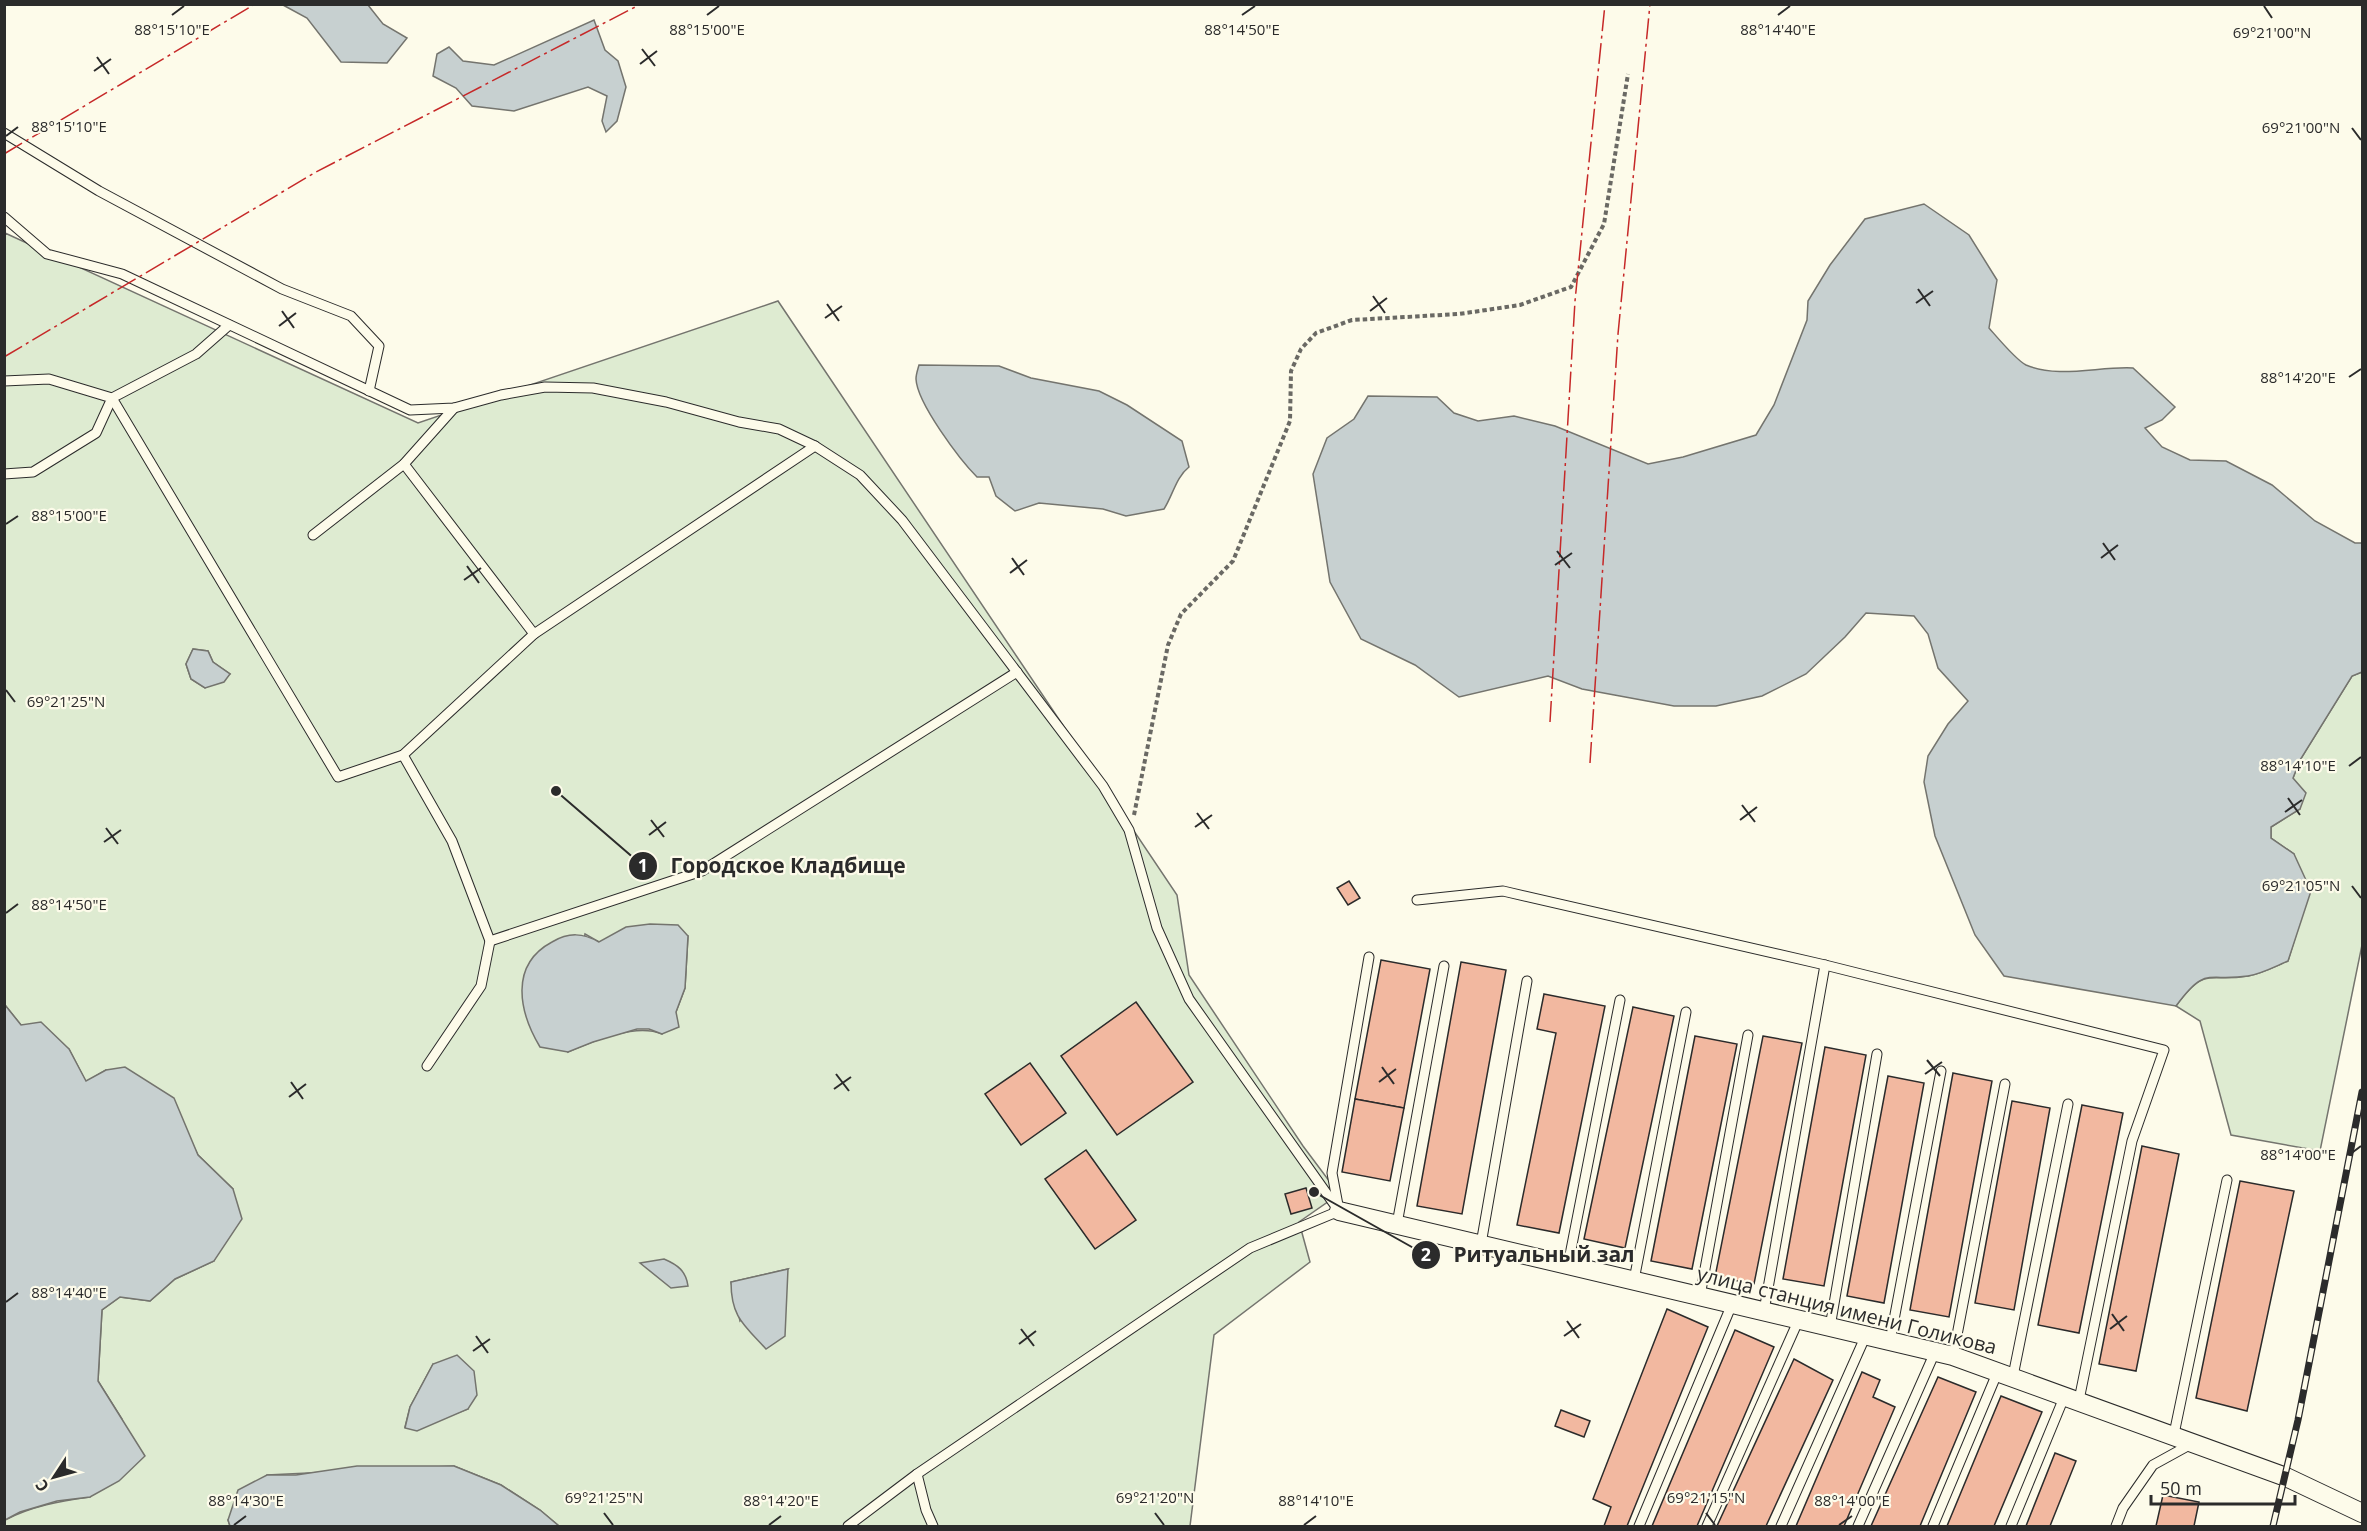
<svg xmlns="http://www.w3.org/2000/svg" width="2367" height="1531" font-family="'Open Sans',sans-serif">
	<rect width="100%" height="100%" fill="#fdfbea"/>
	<g fill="#deebd1" stroke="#74746e" stroke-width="1.5" fill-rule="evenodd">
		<path d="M5,233L418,423L778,301L1177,895L1189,975L1303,1146L1339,1194L1299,1222L1310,1262L1214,1335L1190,1526H559L540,1510L501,1485L454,1466L267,1475L228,1520L230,1526H5V1520C32,1506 60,1501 90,1497L122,1419L98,1381L102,1310L120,1297L150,1301L175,1279L214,1261L233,1189L198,1155L186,1131L106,1070L86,1082L69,1049L21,1025L5,1005ZM193,649L208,651L213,662L230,674L205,688L191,679L186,664ZM585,934L599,942L688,936L685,988L676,1012L662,1034C635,1023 594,1041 568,1052ZM788,1269L740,1321L731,1282ZM433,1364L468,1409L444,1418L405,1427L410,1407Z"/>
		<path d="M2362,672V945L2320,1151L2231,1135L2200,1021L2176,1006C2206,965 2207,983 2248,976C2261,974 2276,966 2288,961L2296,935L2294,854L2271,838V827L2300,809L2293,778L2300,760L2352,676Z"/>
	</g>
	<g fill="#c7d0d0" stroke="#74746e" stroke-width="1.5">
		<polygon points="283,5 368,5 383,24 407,38 387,63 341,62 307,18"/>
		<polygon points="594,20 605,50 618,61 626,87 617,121 606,132 602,121 607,96 588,87 514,111 472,106 456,88 433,76 437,54 449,47 463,61 494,65"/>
		<path d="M1924,204L1969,235L1997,280L1989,328C1997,337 2016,360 2026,365C2059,379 2099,366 2133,368L2175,407L2162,420L2145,428L2162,447L2190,460L2226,461L2272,485L2315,521L2355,543H2362V672L2352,676L2300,760L2293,778L2306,793L2300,809L2271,827V838L2294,854L2311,891L2288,961C2276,966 2261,974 2248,976C2207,982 2206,965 2176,1006L2004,976L1975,935L1935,836L1924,782L1928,756L1948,724L1968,701L1938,668L1928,634L1914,616L1866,613L1845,637L1806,674L1762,696L1716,706H1674L1582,689L1548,676L1459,697L1415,665L1361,639L1330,582L1313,474L1327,438L1354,419L1368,396L1437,397L1454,413L1478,421L1514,416L1555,426L1648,464L1683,457L1756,435L1774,405L1807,320L1808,301L1830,265L1865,219Z"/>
		<path d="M919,365L999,366L1031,378L1099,391L1127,405L1182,441L1189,467C1176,477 1173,495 1164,509L1126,516L1103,509L1039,503L1015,511L996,496L989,477H977C960,460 917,403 916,379C916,374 918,369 919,365Z"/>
		<polygon points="193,649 208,651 213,662 230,674 224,682 205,688 191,679 186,664"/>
		<path d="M650,924L678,925L688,936L685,988L676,1012L679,1027L662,1034L649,1029H637L593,1042L568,1052L540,1047C519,1012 509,965 552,942C569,932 583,933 599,942L626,927Z"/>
		<polygon points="5,1005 21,1025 41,1022 69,1049 86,1081 106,1070 125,1067 174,1098 198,1155 233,1189 242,1219 214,1261 175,1279 150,1301 120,1297 102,1310 98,1381 145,1456 119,1481 90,1497 57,1501 20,1512 5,1520"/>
		<path d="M664,1259C678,1265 686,1271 688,1286L671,1288L640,1263Z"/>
		<path d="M788,1269L785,1336L766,1349C744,1325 731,1317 731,1282Z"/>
		<polygon points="457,1355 474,1371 477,1395 468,1409 417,1431 405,1428 410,1407 433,1364"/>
		<polygon points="357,1466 454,1466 501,1485 540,1510 559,1526 230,1526 228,1520 238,1490 267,1475 296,1475"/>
	</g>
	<g fill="#f2b8a0" stroke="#2b2b2b" stroke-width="1.5">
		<polygon points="1349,881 1360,898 1348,905 1337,888"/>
		<polygon points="1381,960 1430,969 1404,1108 1355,1099"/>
		<polygon points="1461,962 1506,970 1462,1214 1417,1206"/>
		<polygon points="1544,994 1605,1006 1559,1233 1517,1225 1556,1033 1537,1029"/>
		<polygon points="1136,1002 1193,1082 1117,1135 1061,1056"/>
		<polygon points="1633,1007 1674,1016 1625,1248 1584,1239"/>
		<polygon points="1695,1036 1737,1044 1692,1269 1651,1261"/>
		<polygon points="1763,1036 1802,1043 1754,1284 1715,1277"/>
		<polygon points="1825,1047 1866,1055 1824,1286 1783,1279"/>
		<polygon points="1030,1063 1066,1113 1021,1145 985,1094"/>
		<polygon points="1953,1073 1992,1081 1949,1317 1910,1310"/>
		<polygon points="1888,1076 1924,1083 1884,1303 1847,1296"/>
		<polygon points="1355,1099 1404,1108 1390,1181 1342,1172"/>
		<polygon points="2012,1101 2050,1108 2014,1310 1975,1303"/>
		<polygon points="2082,1105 2123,1113 2079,1333 2038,1325"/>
		<polygon points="2142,1146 2179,1154 2136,1371 2099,1364"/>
		<polygon points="1086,1150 1136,1220 1095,1249 1045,1179"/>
		<polygon points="2240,1181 2294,1191 2247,1411 2196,1398"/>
		<polygon points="1306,1188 1312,1208 1291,1214 1285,1194"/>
		<polygon points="1667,1309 1708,1327 1627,1526 1604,1526 1611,1507 1593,1499"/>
		<polygon points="1735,1330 1774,1347 1697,1526 1652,1526"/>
		<polygon points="1794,1359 1833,1380 1766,1526 1717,1526"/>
		<polygon points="1862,1372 1880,1380 1873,1397 1895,1407 1844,1526 1796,1526"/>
		<polygon points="1938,1377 1976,1392 1920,1526 1871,1526"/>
		<polygon points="2001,1396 2042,1412 1994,1526 1947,1526"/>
		<polygon points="1561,1410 1590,1421 1584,1437 1555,1426"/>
		<polygon points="2055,1453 2076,1461 2050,1526 2026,1526"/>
		<polygon points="2163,1495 2199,1502 2194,1526 2156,1526"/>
	</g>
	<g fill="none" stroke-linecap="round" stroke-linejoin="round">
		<defs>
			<g id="service">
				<polyline points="4,133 99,191 282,289 351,316 379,346 369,391"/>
				<polyline points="4,217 47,254 122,274 410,410 454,408 501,395 545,387 593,388 666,402 739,422 779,429 815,446 860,475 902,520 1103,786 1129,830 1157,928 1189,999 1339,1211"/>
				<polyline points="229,325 196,354 112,398 338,777 403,755 534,634 815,446"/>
				<polyline points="4,381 49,379 112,398 96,433 33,472 4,474"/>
				<polyline points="404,464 534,634"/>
				<polyline points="313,535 404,464 454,408"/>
				<polyline points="403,755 452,841 490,941 702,871 1017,672"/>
				<polyline points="1417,900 1503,891 1825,965 2164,1050 2132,1141 2079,1400"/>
				<polyline points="427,1066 481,986 490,941"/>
				<polyline points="1338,1205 1332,1173 1369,957"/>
				<polyline points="1397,1224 1444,966"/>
				<polyline points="1481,1244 1527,981"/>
				<polyline points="1568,1265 1620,1000"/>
				<polyline points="1634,1280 1686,1012"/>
				<polyline points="1700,1296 1748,1035"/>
				<polyline points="1764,1311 1825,965"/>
				<polyline points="1830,1327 1877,1054"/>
				<polyline points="1890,1341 1941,1071"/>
				<polyline points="1953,1356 2005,1084"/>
				<polyline points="2013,1376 2068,1104"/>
				<polyline points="2174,1434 2227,1180"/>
				<polyline points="917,1474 926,1510 933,1526"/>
				<polyline points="848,1526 917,1474 1250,1248 1339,1211"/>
				<polyline points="1639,1526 1732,1304"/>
				<polyline points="1707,1526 1799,1319"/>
				<polyline points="1781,1526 1866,1335"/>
				<polyline points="1858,1526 1935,1352"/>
				<polyline points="1933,1526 1998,1371"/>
				<polyline points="2011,1526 2065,1395"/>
				<polyline points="2116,1526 2123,1508 2153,1465 2193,1443"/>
			</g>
			<polyline id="minor" points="1339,1211 1953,1356 2286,1477 2362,1513"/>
		</defs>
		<use href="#service" stroke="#2b2b2b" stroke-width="11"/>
		<use href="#minor" stroke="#2b2b2b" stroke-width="20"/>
		<polyline stroke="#6a6964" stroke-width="4" stroke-dasharray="4.5 3" stroke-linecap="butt" points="1134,815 1168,645 1181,614 1233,561 1290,421 1291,371 1301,349 1316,333 1352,320 1459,314 1520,305 1571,287 1604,224 1628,74"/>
		<use href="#service" stroke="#fdfbea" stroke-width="9"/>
		<use href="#minor" stroke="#fdfbea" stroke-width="18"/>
		<defs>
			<polyline id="rail" points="2273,1526 2298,1420 2362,1092"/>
		</defs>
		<use href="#rail" stroke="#2b2b2b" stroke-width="7"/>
		<use href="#rail" stroke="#fdfbea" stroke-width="4.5" stroke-dasharray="14" stroke-linecap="butt"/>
		<g stroke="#c62828" stroke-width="1.5" stroke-dasharray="21 4.5 3 4.5" stroke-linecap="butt">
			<polyline points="4,154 255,4"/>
			<polyline points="4,357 316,172 641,4"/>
			<polyline points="1550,722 1575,301 1605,4"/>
			<polyline points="1590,763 1618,334 1650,4"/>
		</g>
	</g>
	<path fill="none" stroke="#2b2b2b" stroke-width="2" d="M2264,6L2272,18M172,15L184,6M707,15L719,6M1242,15L1255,6M1778,15L1790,6M642,49L655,66M97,57L109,74M640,64L657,51M94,71L111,59M2352,128L2361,140M6,136L18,127M1918,289L1930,306M1373,296L1385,313M1916,303L1933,291M827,304L839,321M282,311L294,328M1370,311L1387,298M825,318L842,306M279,326L296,313M2349,377L2361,369M6,524L18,516M2103,543L2115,560M1557,551L1570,568M1012,558L1024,575M2101,558L2118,545M1555,565L1572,553M467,566L479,583M1010,573L1027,560M464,580L481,568M6,690L15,702M2349,766L2361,757M2288,798L2300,815M1742,805L1755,822M2285,812L2302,800M1197,813L1209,829M651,820L664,837M1740,820L1757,807M1195,827L1212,815M106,828L118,844M649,835L666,822M104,842L121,830M2352,886L2361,898M6,913L18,904M1927,1060L1940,1076M1382,1067L1394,1084M836,1074L849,1091M1925,1074L1942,1062M291,1082L303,1099M1379,1082L1396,1069M834,1089L851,1077M289,1097L306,1084M2349,1155L2361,1146M6,1302L18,1293M2112,1314L2124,1331M1567,1321L1579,1338M1021,1329L1034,1346M2110,1329L2127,1316M476,1336L488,1353M1564,1336L1581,1324M1019,1344L1036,1331M473,1351L490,1339M604,1513L613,1525M1155,1513L1164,1525M1706,1513L1715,1525M234,1525L246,1516M769,1525L781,1516M1304,1525L1316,1516M1839,1525L1852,1516"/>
	<g text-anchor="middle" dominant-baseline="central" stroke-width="4.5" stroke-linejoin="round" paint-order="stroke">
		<g font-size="20" fill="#2b2b2b" stroke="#fdfbea">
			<text transform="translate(1847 1310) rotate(14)">улица станция имени Голикова</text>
		</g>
	</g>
	<g font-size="15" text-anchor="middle" fill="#2b2b2b" stroke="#fdfbea" stroke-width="4.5" stroke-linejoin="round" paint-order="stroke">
		<text x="172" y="35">88°15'10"E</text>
		<text x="707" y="35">88°15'00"E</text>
		<text x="1242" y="35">88°14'50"E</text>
		<text x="1778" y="35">88°14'40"E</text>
		<text x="2272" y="38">69°21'00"N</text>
		<text x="69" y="132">88°15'10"E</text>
		<text x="2301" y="133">69°21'00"N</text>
		<text x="2298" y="383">88°14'20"E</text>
		<text x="69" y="521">88°15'00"E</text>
		<text x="66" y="707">69°21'25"N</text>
		<text x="2298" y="771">88°14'10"E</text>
		<text x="2301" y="891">69°21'05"N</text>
		<text x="69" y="910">88°14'50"E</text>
		<text x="2298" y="1160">88°14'00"E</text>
		<text x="69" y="1298">88°14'40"E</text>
		<text x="604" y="1503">69°21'25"N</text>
		<text x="1155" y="1503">69°21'20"N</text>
		<text x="1706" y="1503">69°21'15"N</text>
		<text x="246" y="1506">88°14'30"E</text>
		<text x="781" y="1506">88°14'20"E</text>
		<text x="1316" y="1506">88°14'10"E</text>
		<text x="1852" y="1506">88°14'00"E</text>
	</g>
	<path fill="none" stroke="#2b2b2b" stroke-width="2" d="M556 791L643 866M1314 1192L1426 1255"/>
	<g fill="#2b2b2b" stroke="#fdfbea" stroke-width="2">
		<circle cx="556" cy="791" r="6"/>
		<circle cx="1314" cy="1192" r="6"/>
		<circle cx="643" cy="866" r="15"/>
		<circle cx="1426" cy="1255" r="15"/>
	</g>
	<g font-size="18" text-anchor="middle" font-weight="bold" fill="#fff">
		<text x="643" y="872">1</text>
		<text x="1426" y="1261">2</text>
	</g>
	<g font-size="21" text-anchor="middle" font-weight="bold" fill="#2b2b2b" stroke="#fdfbea" stroke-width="4.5" stroke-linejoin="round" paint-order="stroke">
		<text x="788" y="873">Городское Кладбище</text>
		<text x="1544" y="1262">Ритуальный зал</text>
	</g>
	<rect width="2367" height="1531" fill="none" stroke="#2b2b2b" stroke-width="12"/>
	<g transform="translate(54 1477) rotate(234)" stroke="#fdfbea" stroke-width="4.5" paint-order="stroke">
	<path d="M0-4.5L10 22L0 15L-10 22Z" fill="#2b2b2b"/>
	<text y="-9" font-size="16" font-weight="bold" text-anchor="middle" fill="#2b2b2b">С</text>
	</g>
	<path d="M2151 1495v9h144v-9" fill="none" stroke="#2b2b2b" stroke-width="3"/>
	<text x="2160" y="1495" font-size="18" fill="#2b2b2b" stroke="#fdfbea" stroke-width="4.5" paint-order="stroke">50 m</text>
</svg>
